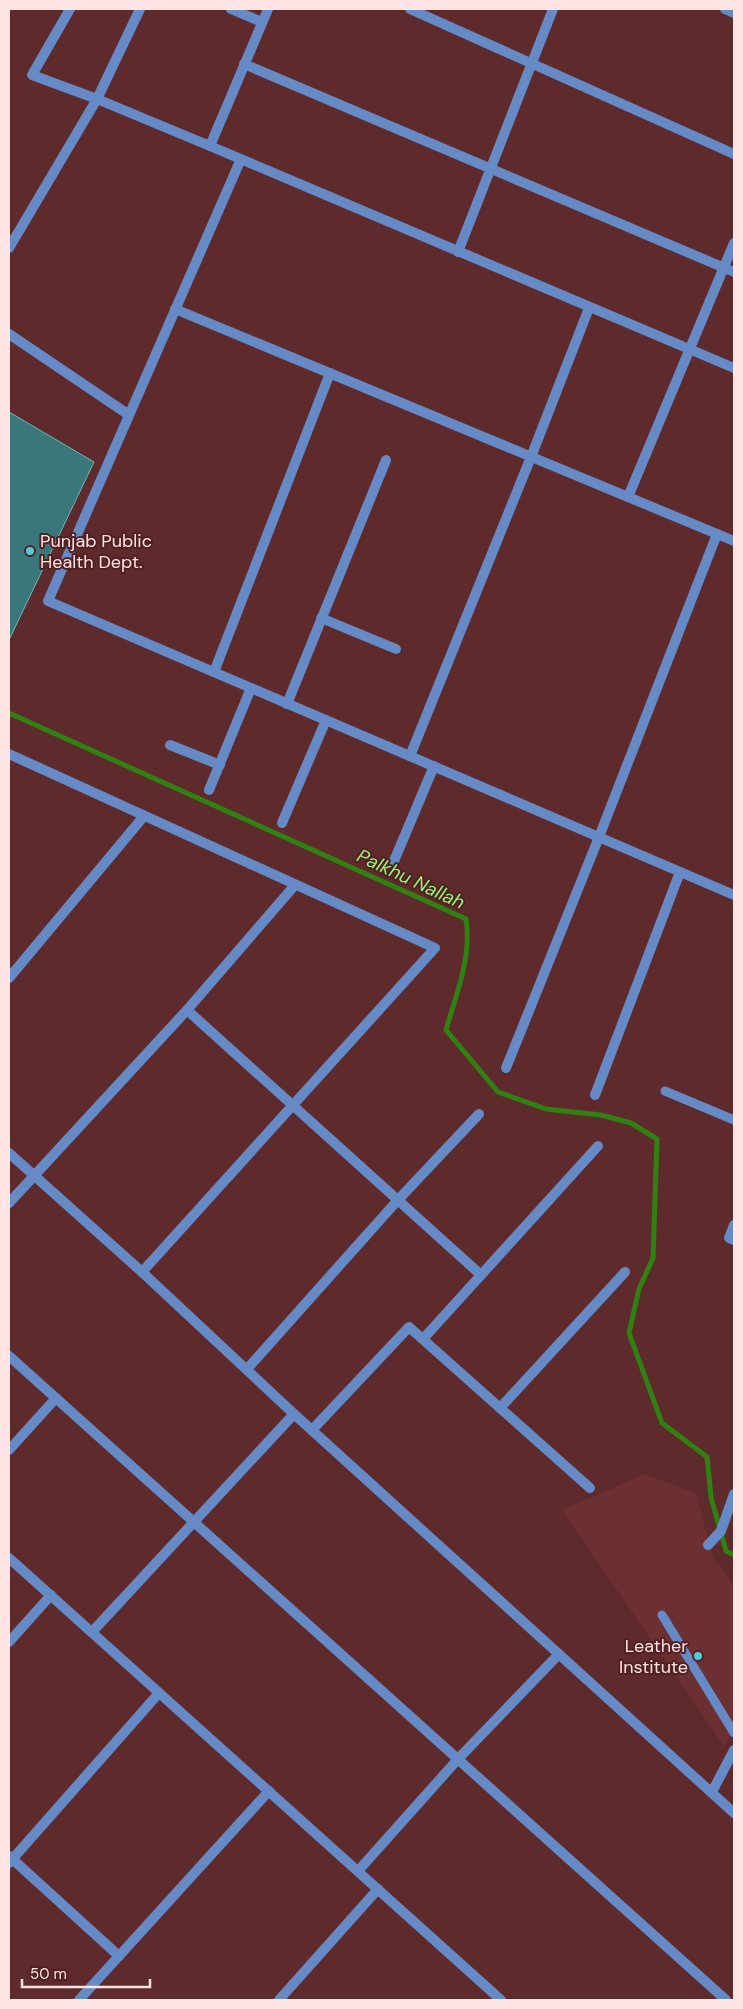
<svg xmlns="http://www.w3.org/2000/svg" width="743" height="2009" font-family="'DM Sans',sans-serif">
	<rect width="100%" height="100%" fill="#5e2a2c"/>
	<polygon fill="#6c3033" points="645,1474 696,1493 713,1558 734,1584 734,1728 724,1746 562,1510"/>
	<g fill="none" stroke-linecap="round" stroke-linejoin="round">
		<path stroke="#308112" stroke-width="5" d="M9,713L466,919C472,957 456,995 446,1030L498,1092L546,1109L601,1115L631,1123L657,1139L653,1258L639,1289L629,1333L662,1423L707,1457L711,1497L726,1551L734,1555"/>
	</g>
	<polygon fill="#39777a" stroke="#6db8bc" points="9,412 94,462 9,640"/>
	<g fill="none" stroke-linecap="round" stroke-linejoin="round">
		<g stroke="#658ac6" stroke-width="9">
			<polyline points="665,1091 734,1120"/>
			<polyline points="662,1615 734,1733"/>
		</g>
		<g stroke="#658ac6" stroke-width="10">
			<polyline points="70,9 32,75 97,99 210,146 734,368"/>
			<polyline points="231,9 262,22"/>
			<polyline points="410,9 734,154"/>
			<polyline points="725,9 734,13"/>
			<polyline points="244,64 734,272"/>
			<polyline points="210,146 268,9"/>
			<polyline points="241,159 48,601 734,895"/>
			<polyline points="9,248 97,99 140,9"/>
			<polyline points="458,252 553,9"/>
			<polyline points="175,309 734,541"/>
			<polyline points="9,334 129,415"/>
			<polyline points="628,497 734,243"/>
			<polyline points="321,618 396,649"/>
			<polyline points="214,672 330,373"/>
			<polyline points="287,704 386,460"/>
			<polyline points="170,745 220,765"/>
			<polyline points="9,754 435,948 142,1272"/>
			<polyline points="410,756 531,457 589,308"/>
			<polyline points="209,790 251,688"/>
			<polyline points="282,823 326,720"/>
			<polyline points="394,861 434,766"/>
			<polyline points="9,978 144,816"/>
			<polyline points="187,1010 481,1275"/>
			<polyline points="506,1068 599,837 717,534"/>
			<polyline points="595,1095 680,872"/>
			<polyline points="9,1153 142,1272 294,1414 734,1813"/>
			<polyline points="9,1203 187,1010 295,885"/>
			<polyline points="734,1225 729,1238 734,1240"/>
			<polyline points="423,1339 598,1146"/>
			<polyline points="9,1356 726,2000"/>
			<polyline points="247,1369 397,1201 479,1114"/>
			<polyline points="500,1408 625,1272"/>
			<polyline points="312,1430 409,1327 590,1488"/>
			<polyline points="9,1450 56,1398"/>
			<polyline points="708,1545 721,1531 734,1494"/>
			<polyline points="9,1558 501,2000"/>
			<polyline points="92,1632 294,1414"/>
			<polyline points="9,1642 51,1595"/>
			<polyline points="712,1792 734,1750"/>
			<polyline points="9,1856 119,1956"/>
			<polyline points="9,1863 159,1693"/>
			<polyline points="358,1871 458,1759 559,1654"/>
			<polyline points="79,2000 269,1791"/>
			<polyline points="279,2000 378,1889"/>
		</g>
	</g>
	<g fill="#51ccd2" stroke="#522022" stroke-width="2">
		<circle cx="30" cy="551" r="5"/>
		<circle cx="698" cy="1656" r="5"/>
	</g>
	<g text-anchor="middle" dominant-baseline="central" stroke-width="4" stroke-linejoin="round" paint-order="stroke">
		<g font-size="18" fill="#ffe4e3" stroke="#522022" text-anchor="start">
			<text x="40" y="541">Punjab Public<tspan x="40" dy="21">Health Dept.</tspan></text>
			<text x="688" y="1646" text-anchor="end">Leather<tspan x="688" dy="21">Institute</tspan></text>
		</g>
		<g font-size="19" font-style="italic" fill="#91f676" stroke="#522022">
			<text transform="translate(411 879) rotate(25)">Palkhu Nallah</text>
		</g>
	</g>
	<rect width="743" height="2009" fill="none" stroke="#ffe4e3" stroke-width="20"/>
	<path d="M22 1979v8h128v-8" fill="none" stroke="#ffe4e3" stroke-width="2.5"/>
	<text x="30" y="1979" font-size="15" fill="#ffe4e3" stroke="#522022" stroke-width="4" paint-order="stroke">50 m</text>
</svg>
